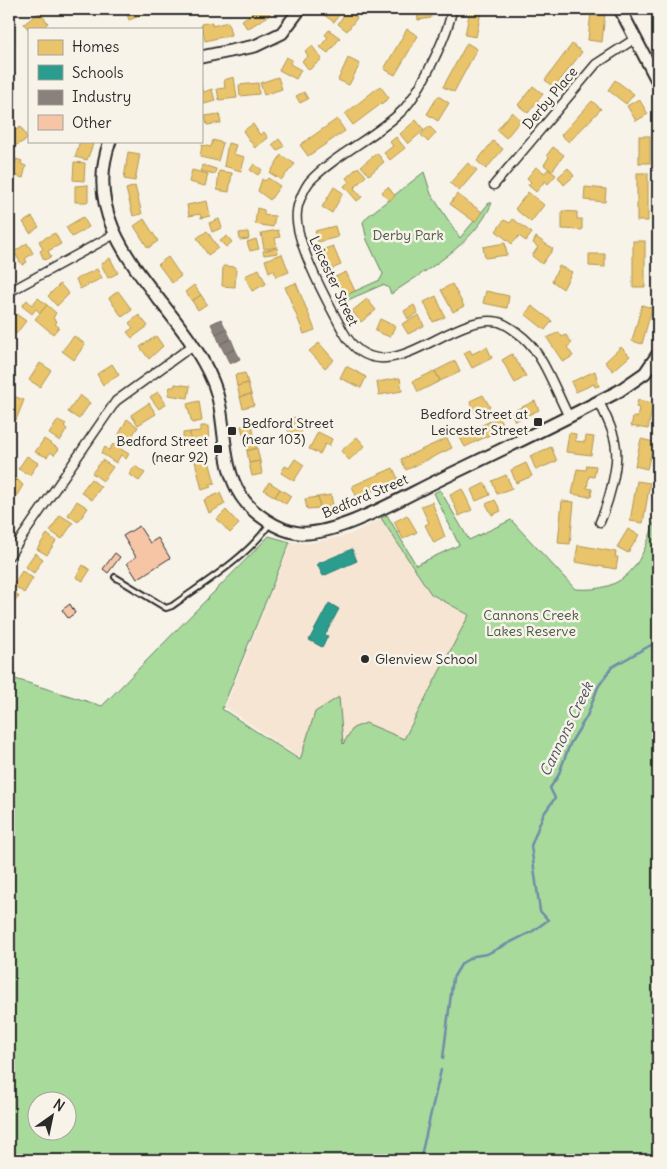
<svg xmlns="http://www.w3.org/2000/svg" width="667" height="1169" font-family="Delius,sans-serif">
	<rect width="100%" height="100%" fill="#f7f3e8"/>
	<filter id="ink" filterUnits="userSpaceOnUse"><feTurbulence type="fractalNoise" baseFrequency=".02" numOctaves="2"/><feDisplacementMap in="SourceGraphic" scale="10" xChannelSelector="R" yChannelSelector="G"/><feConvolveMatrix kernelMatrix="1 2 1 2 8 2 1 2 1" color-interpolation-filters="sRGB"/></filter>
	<g filter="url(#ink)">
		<polygon fill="#f7e5d4" points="381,519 431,595 469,615 501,704 372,773 300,758 225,707 291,542 310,543 348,535"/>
		<g fill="#a8da9c" stroke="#6a8264" fill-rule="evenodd">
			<path d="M424,172L431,194L460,238L489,203H492C474,245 427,269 391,294L388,287L382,285L339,304L337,299L380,280L383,274L367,240L363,222L368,216Z"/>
			<path d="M440,490L469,540L511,520L575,589C629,593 642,562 656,517L658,516V1160H9V677L102,706L269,536L290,542L222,709L300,760L315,712L339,697L343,744L353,728L366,723L404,739L469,615L431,594L381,518L387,515L416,565L459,545L434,493ZM38,1102H68V1132H38Z"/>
		</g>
		<g fill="#e9c46a" stroke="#b09657">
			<polygon points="125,9 146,9 147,13 129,20"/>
			<polygon points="255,9 267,9 270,15 247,29 242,20 256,11"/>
			<polygon points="329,9 343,9 334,22 324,15"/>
			<polygon points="417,9 430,9 431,18 418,20"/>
			<polygon points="347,10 357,18 347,31 338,24"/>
			<polygon points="470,10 481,12 476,37 465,35"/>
			<polygon points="40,12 48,23 41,29 29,30 24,24"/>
			<polygon points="591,12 605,13 602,42 588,40"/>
			<polygon points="212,22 212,26 228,22 231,35 205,41 201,24"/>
			<polygon points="12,25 15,31 12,33 15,40 9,42 9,26"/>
			<polygon points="407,29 418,36 395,75 384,69"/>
			<polygon points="329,30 340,38 328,53 320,47 328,37 325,35"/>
			<polygon points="467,43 477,49 454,92 443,87"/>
			<polygon points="572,44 582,52 554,88 545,80"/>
			<polygon points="312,46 322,59 309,70 302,61 308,56 305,51"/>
			<polygon points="286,57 292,60 290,64 301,70 296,79 279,70"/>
			<polygon points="348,58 360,64 349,85 338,80"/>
			<polygon points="234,77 237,98 219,100 217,89 225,88 224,80"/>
			<polygon points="278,77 282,89 264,95 260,83"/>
			<polygon points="615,80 634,94 626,104 608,90"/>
			<polygon points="258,83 259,94 240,96 239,85"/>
			<polygon points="201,85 204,92 212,89 215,101 201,105"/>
			<polygon points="380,86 389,98 353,125 345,114"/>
			<polygon points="533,86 543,94 528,113 518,105"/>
			<polygon points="304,92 308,99 300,103 296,96"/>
			<polygon points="438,96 449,103 438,121 427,114"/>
			<polygon points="639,99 648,114 636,121 627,106"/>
			<polygon points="592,101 601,109 569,142 561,135"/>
			<polygon points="512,112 521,120 506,138 497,130"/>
			<polygon points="219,114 221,123 207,125 205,116"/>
			<polygon points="337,119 345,131 308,156 300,145"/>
			<polygon points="416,120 424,130 408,144 400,134"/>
			<polygon points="253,124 260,135 264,132 268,138 255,148 243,131"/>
			<polygon points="429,126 436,133 428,142 421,135"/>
			<polygon points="21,127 28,139 9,149 9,134"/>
			<rect x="639" y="136" width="11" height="27"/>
			<polygon points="396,137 405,148 390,160 384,153 393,146 390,142"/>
			<polygon points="279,139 284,146 277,151 272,145"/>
			<polygon points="213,140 223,143 218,161 200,157 202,145 211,147"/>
			<polygon points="80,141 93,144 87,160 75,157"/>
			<polygon points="493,141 503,149 486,169 477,161"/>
			<polygon points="228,143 236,145 233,154 245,157 241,171 224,166"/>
			<polygon points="553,147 564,155 552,171 544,165 549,157 547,155"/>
			<polygon points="128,152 140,154 135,181 124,179"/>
			<polygon points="377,153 384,162 369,175 361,166"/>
			<polygon points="281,155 295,164 281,180 270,173"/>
			<polygon points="16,159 22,161 21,164 26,166 23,178 9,174 9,160 16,162"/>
			<polygon points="74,162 85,163 84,181 73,180"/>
			<polygon points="468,163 477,170 459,191 450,183"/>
			<polygon points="254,164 262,170 258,175 250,170"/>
			<polygon points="203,165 216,169 215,174 201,171"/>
			<polygon points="358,167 366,176 354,188 362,197 357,201 344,186 349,182 346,178"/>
			<polygon points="536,167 545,173 548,169 556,175 548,184 545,181 536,192 528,185 531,182 527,178"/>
			<polygon points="568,168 574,176 564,185 558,177"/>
			<polygon points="192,170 208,174 205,186 189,182"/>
			<polygon points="219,171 232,173 229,192 217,190"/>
			<rect x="637" y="173" width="11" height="48"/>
			<polygon points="268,178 280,186 270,200 258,191 262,179 265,181"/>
			<polygon points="88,185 88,202 75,202 75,186"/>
			<polygon points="135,186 142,214 133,216 126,189"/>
			<polygon points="334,187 343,193 332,213 322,207"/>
			<polygon points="388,187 395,196 389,201 382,192"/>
			<polygon points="585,187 606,189 605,202 584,200"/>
			<polygon points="528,192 544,205 531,222 515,209"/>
			<polygon points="457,194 482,212 475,222 450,204"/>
			<polygon points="207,201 210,216 201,218 200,214 189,216 187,205"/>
			<polygon points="257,208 264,210 264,215 275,216 273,227 255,224"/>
			<polygon points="562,211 577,212 577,219 582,219 582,230 562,229"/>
			<polygon points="32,217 39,227 30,233 23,222"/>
			<polygon points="83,217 89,227 72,237 66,227"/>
			<polygon points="144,219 158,241 148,248 134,226"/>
			<polygon points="219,219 222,228 212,232 209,223"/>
			<polygon points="513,219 532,233 526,241 519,236 512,244 496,231 504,220 510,223"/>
			<polygon points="335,226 338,237 318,242 315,231"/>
			<polygon points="278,230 280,237 275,238 277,247 264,249 261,233"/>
			<polygon points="207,231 218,248 208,255 197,238"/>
			<polygon points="248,232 249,239 240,240 239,233"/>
			<polygon points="55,233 61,244 48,251 51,257 44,260 40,251 43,249 39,241"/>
			<polygon points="227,236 232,242 226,247 220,241"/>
			<polygon points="536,237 553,249 542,264 532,256 538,247 533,243"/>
			<polygon points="256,239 259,249 250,251 247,242"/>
			<rect x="633" y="241" width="12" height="46"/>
			<polygon points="27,243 33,253 25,259 27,262 22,265 14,252"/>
			<polygon points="505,243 507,255 485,258 483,247"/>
			<polygon points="333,246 341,265 329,270 327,263 324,264 321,257 324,256 322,250"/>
			<polygon points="277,248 278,253 264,255 263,251"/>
			<polygon points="282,254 289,272 276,277 274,270 269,272 265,260"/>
			<polygon points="589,254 605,254 605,267 589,266"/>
			<polygon points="168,257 181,276 172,283 158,264"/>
			<polygon points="110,258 118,273 108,278 101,264"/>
			<polygon points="223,266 236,267 235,287 222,286"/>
			<polygon points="559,266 572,272 563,289 552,281"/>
			<polygon points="97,269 102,278 80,289 76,279"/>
			<polygon points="259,269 266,284 252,291 245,276"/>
			<polygon points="346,272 355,291 344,296 335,277"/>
			<polygon points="296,283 315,330 304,334 285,287"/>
			<polygon points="60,284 69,294 57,306 48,296"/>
			<polygon points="452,284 464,306 453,312 441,290"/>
			<polygon points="194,285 201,295 192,301 185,292"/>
			<polygon points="118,291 132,310 122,317 109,298"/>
			<polygon points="486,291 509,296 507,308 483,303"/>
			<polygon points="201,295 207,304 198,310 192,301"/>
			<polygon points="436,296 445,317 433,322 424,302"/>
			<polygon points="38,298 47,305 40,313 36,309 32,314 22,306 27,300 32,305"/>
			<polygon points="367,299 376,310 361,322 352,311"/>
			<polygon points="47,305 56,313 53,318 57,322 55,324 59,327 53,334 35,319"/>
			<polygon points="414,305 418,313 408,319 404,311"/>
			<polygon points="642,305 652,308 642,344 632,341"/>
			<polygon points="532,306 552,321 545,330 525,314"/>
			<polygon points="16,314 26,321 16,334 9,329 9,325"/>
			<polygon points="139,315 148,326 132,338 127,332 133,328 129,323"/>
			<polygon points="419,315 424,326 408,334 402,324"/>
			<polygon points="380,319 395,326 390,337 375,331"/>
			<polygon points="559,332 562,337 566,335 572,343 567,347 573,356 563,362 547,338"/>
			<polygon points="74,336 85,344 74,360 62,351"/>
			<polygon points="156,336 163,346 149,359 140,347"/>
			<polygon points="319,343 334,360 325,368 309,351"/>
			<polygon points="487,347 492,358 472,368 464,353 470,350 472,354"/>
			<polygon points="621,347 630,356 613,371 605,362"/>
			<polygon points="512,354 526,376 515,383 502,360"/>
			<polygon points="455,361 460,372 440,381 435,371"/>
			<polygon points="40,363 51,370 40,387 29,380"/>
			<polygon points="112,364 119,375 103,385 97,374"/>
			<polygon points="346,366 366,377 361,388 340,378"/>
			<polygon points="435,371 440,381 418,392 413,381"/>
			<polygon points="595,371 599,386 595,387 594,384 576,392 571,382"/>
			<polygon points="245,373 248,383 237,386 235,375"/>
			<polygon points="400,378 402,391 379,395 377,382"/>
			<polygon points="248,383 251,394 240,397 237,386"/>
			<polygon points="175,384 190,386 188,398 168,395 170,387 174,387"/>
			<polygon points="158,392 166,404 159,409 150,397"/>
			<polygon points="251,394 254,405 243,408 240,397"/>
			<polygon points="80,395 90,403 79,419 68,412"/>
			<polygon points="483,395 490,407 476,414 470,401"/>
			<polygon points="13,396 24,400 16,420 9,417 9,406"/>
			<polygon points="638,400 653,403 648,429 631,426 633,417 637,418 639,408 636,407"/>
			<polygon points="199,401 202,421 192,423 187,404"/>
			<polygon points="535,401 539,410 515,421 511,412"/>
			<polygon points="149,403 156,414 138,425 131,415"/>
			<polygon points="295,417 302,434 291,438 285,421"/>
			<polygon points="499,417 504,428 465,447 459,436"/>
			<polygon points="127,419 138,427 128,442 118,436"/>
			<polygon points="58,420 66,424 64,426 67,429 60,441 49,434"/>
			<polygon points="252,423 254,436 244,438 241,426"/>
			<polygon points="201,426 208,426 209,442 190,443 190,432 201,431"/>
			<polygon points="190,432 190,441 183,442 183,433"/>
			<polygon points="318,432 332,439 329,446 325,444 320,454 309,449"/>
			<polygon points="569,433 576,434 575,441 585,442 586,436 594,437 591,455 566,452"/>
			<polygon points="254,436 257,448 247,451 244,438"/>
			<polygon points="357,437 365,446 349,460 341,451"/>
			<polygon points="447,438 452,448 406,470 401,459"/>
			<polygon points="44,439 59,449 54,455 51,452 47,457 35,452"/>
			<polygon points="641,439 654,442 647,469 635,466"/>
			<polygon points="113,444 129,454 126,459 121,455 116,463 101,453 105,447 109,450"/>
			<polygon points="551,447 557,461 536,470 530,456"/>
			<polygon points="257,448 260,461 249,463 247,451"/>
			<polygon points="27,456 38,463 30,475 18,469"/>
			<polygon points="208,457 215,483 210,484 211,487 202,490 195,461"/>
			<polygon points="295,459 304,465 294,481 281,473 285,466 289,468"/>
			<polygon points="102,460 113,467 103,481 92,473"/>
			<polygon points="260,461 262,474 252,476 249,463"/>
			<polygon points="526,463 532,476 516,483 511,470"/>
			<polygon points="587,465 596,466 594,477 589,476 587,488 592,489 591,497 572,494 577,469 586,470"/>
			<polygon points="135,466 145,473 139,481 129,474"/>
			<polygon points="393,468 398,479 357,498 352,486"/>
			<polygon points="506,475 512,488 497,494 492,481"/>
			<polygon points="14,476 23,485 16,497 9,492 9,484"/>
			<polygon points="91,479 101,487 92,500 81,492"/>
			<polygon points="637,481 650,483 643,523 630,521"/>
			<polygon points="269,482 280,489 275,497 264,490"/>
			<polygon points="485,483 490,495 476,501 471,490"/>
			<polygon points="280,489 291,496 286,504 275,497"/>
			<polygon points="462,489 472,510 459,516 450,495"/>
			<polygon points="220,493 225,504 209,513 204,500"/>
			<polygon points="331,495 333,506 320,508 318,497"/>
			<polygon points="318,497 320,508 307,509 305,499"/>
			<polygon points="495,500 501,511 492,515 486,504"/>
			<polygon points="77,501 88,508 78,522 68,515"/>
			<polygon points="562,501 574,502 570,544 558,543"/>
			<polygon points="432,502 445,537 434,543 425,525 429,523 421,506"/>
			<polygon points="226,510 239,524 230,533 217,519"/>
			<polygon points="60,515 73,523 62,539 50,531"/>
			<polygon points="407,515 417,532 403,539 394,522"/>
			<polygon points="628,529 639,535 628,553 617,547"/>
			<polygon points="47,534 56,541 47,555 37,549"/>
			<polygon points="578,545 616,552 615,557 618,557 616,569 575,562"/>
			<polygon points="35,553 43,559 34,573 25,567"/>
			<polygon points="83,565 90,570 83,581 76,577"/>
			<polygon points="22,571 33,578 24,593 13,585"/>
			<polygon points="11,587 19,597 9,605 9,589"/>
		</g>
		<g fill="#2a9d8f" stroke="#2a7b71">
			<polygon points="352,549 357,561 323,576 317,564"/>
			<polygon points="329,603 339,609 325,635 328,636 322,647 309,640"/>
		</g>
		<g fill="#8a817c" stroke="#6e6764">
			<polygon points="221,319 226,329 216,334 211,324"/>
			<polygon points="226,329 231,339 220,344 216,334"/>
			<polygon points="231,339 235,349 225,354 220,344"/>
			<polygon points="235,349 240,359 230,364 225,354"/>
		</g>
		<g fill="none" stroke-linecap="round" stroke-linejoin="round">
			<g stroke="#708ca7" stroke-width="2.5">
				<polyline points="443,1058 453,978 462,963 474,956 487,954 533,931 548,920 540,911 531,846 543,815 555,798 550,788 558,776 570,744 587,716 598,687 612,667 651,645 658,646"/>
				<polyline points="420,1160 441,1070"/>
			</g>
		</g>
		<g fill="#f6c5a6" stroke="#2b2b2b">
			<polygon points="139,526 150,543 158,538 170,558 137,579 127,563 136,557 123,536"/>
			<polygon points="115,553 120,557 108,573 103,569"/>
			<polygon points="70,604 75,613 68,618 62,610"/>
		</g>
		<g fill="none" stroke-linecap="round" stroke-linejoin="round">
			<defs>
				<path id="lane" d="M115,577L166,608L172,606C205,582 245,559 269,525"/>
				<g id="street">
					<path d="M452,9C449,33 420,92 403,110C376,137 336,154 310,181C305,187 297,204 297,212C293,240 329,305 343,331C382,402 450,310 499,322C506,324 518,333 524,338C543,354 557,394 569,417"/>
					<polyline points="494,185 596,64 636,38"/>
					<polyline points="9,292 115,234"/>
					<path d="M599,401C606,417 615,433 616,449C618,469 608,504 600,522"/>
					<polyline points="9,556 116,401 192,346"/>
				</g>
				<g id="secondary">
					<polyline points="620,9 658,82"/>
					<polyline points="201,57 255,46 282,33 300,9"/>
					<path d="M110,141C74,240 180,301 213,382C228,419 219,462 241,496C252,513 278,531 299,533C338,536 403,497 439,480C499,451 560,422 619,391L645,373L658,354"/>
				</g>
			</defs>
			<use href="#lane" stroke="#2b2b2b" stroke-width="8"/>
			<use href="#street" stroke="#2b2b2b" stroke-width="11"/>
			<use href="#secondary" stroke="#2b2b2b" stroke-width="15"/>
			<use href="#lane" stroke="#f7f3e8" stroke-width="4"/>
			<use href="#street" stroke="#f7f3e8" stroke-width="8"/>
			<use href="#secondary" stroke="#f7f3e8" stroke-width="11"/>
		</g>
	</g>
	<g fill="#2b2b2b" stroke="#f7f3e8" stroke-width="2">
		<rect x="533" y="417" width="10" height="10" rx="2.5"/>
		<rect x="227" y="426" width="10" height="10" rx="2.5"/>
		<rect x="213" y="444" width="10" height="10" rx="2.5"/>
		<circle cx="365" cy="659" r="5"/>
	</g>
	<g text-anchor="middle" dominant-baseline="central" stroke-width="5" stroke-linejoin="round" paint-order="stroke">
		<g font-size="14" fill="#2b2b2b" stroke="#f7f3e8">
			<text transform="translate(550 98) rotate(-50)">Derby Place</text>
			<text transform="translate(334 281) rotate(65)">Leicester Street</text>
			<text transform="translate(365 496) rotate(-23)">Bedford Street</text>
		</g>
		<g font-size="14" fill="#4a5747" stroke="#f7f3e8">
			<text x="408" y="235">Derby Park</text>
			<text x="531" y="615">Cannons Creek<tspan x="531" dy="16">Lakes Reserve</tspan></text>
		</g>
		<g font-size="14" fill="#2b2b2b" stroke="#f7f3e8" text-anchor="end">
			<text x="528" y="414">Bedford Street at<tspan x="528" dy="16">Leicester Street</tspan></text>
			<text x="242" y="423" text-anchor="start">Bedford Street<tspan x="242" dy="16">(near 103)</tspan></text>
			<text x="208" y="441">Bedford Street<tspan x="208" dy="16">(near 92)</tspan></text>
			<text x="375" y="659" text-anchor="start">Glenview School</text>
		</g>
		<g font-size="15" font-style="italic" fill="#48535e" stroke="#f7f3e8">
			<text transform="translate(566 729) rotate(-64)">Cannons Creek</text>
		</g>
	</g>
	<rect width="667" height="1169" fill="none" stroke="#f7f3e8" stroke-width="30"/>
	<rect x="15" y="15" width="637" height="1139" fill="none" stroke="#2b2b2b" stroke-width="2" filter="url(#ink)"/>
	<rect x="28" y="28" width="175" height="115" fill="#f7f3e8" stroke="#a5a39c"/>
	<rect x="38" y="40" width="25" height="15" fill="#e9c46a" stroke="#a5a39c"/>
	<text x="72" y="52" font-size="15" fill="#2b2b2b">Homes</text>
	<rect x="38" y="65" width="25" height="15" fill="#2a9d8f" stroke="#a5a39c"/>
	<text x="72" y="78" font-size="15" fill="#2b2b2b">Schools</text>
	<rect x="38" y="90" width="25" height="15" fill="#8a817c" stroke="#a5a39c"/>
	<text x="72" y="102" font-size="15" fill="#2b2b2b">Industry</text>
	<rect x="38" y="115" width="25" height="15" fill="#f6c5a6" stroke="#a5a39c"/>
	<text x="72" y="128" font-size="15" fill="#2b2b2b">Other</text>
	<g transform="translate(52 1116) rotate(33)"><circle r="24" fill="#f7f3e8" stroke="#a5a39c"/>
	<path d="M0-4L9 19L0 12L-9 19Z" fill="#2b2b2b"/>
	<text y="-8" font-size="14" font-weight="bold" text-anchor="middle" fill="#2b2b2b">N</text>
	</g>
</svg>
